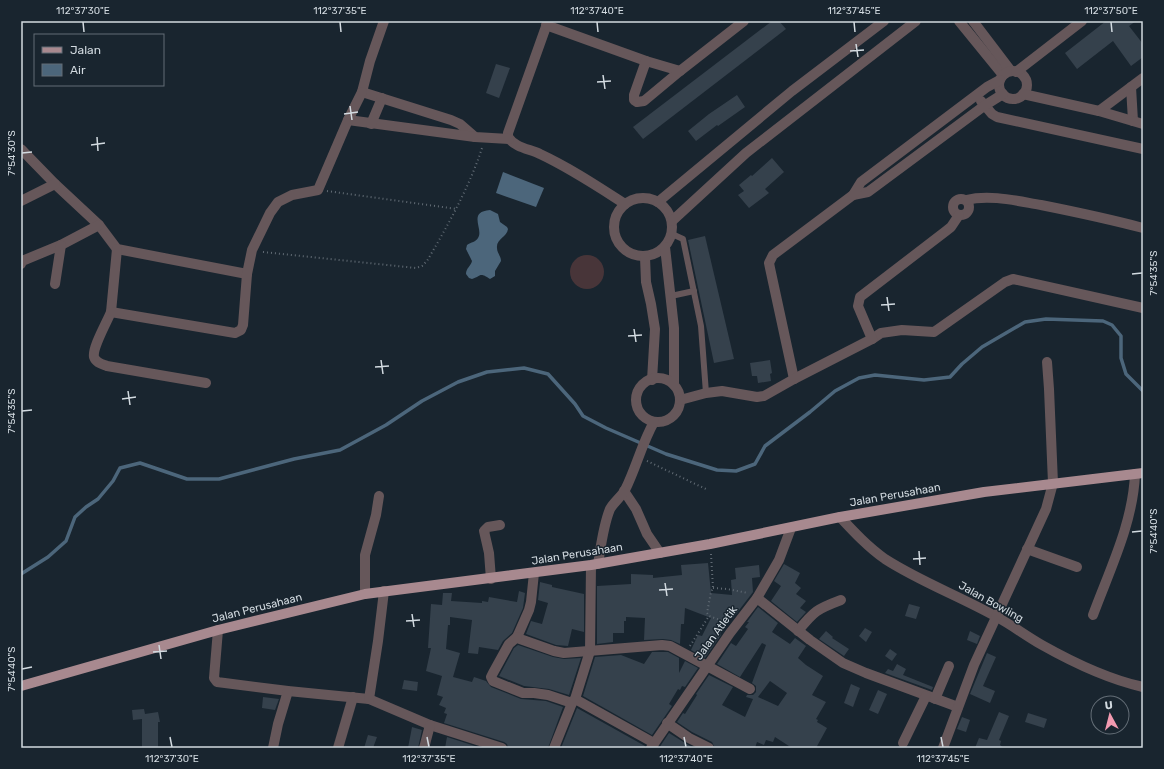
<svg xmlns="http://www.w3.org/2000/svg" width="1164" height="769" font-family="Rubik,sans-serif">
	<rect width="100%" height="100%" fill="#19252f"/>
	<circle fill="#483539" cx="587" cy="272" r="17"/>
	<g fill="#4c667b">
		<polygon points="503,172 544,188 536,207 496,193"/>
		<path d="M490,210L498,214L500,222L507,227L508,229C507,237 496,239 497,248C497,253 501,256 501,261L495,271V276L490,279C479,272 482,276 472,279L469,278L466,274C466,268 471,266 472,261L466,249L467,245C471,242 476,242 478,238C484,229 467,212 490,210Z"/>
	</g>
	<g fill="none" stroke-linecap="round" stroke-linejoin="round">
		<polyline stroke="#4c667b" stroke-width="3.5" points="21,574 48,557 66,541 75,517 86,507 98,499 113,481 120,468 140,463 187,479 219,479 294,459 340,450 386,425 422,401 458,382 487,372 524,368 548,374 575,404 583,416 606,428 666,454 717,470 736,471 755,464 765,446 810,412 835,391 859,378 875,375 924,380 950,377 962,364 982,347 1025,322 1046,319 1103,321 1112,325 1121,336 1121,358 1126,374 1143,391"/>
	</g>
	<g fill="#35414c" fill-rule="evenodd">
		<polygon points="772,21 779,21 786,29 643,139 633,127"/>
		<polygon points="1106,21 1136,21 1129,26 1143,44 1143,57 1131,66 1113,41 1077,69 1065,53"/>
		<polygon points="496,64 510,68 499,98 486,93"/>
		<polygon points="737,95 745,107 718,126 717,125 696,141 688,131 709,114"/>
		<polygon points="772,158 784,172 765,189 769,193 749,208 738,195 744,191 739,185 751,175 752,176"/>
		<polygon points="705,236 734,359 714,363 688,240"/>
		<polygon points="770,360 772,373 770,374 771,381 758,383 757,376 752,376 750,363"/>
		<polygon points="708,563 711,593 732,595 731,580 736,579 735,568 759,565 760,577 752,578 753,592 733,618 729,617 720,634 721,635 705,658 691,650 698,635 702,636 711,618 685,608 684,624 681,624 680,644 671,640 663,639 644,640 645,618 626,617 626,621 624,621 624,633 613,633 613,642 597,644 597,586 631,584 631,574 653,575 653,578 682,575 681,565"/>
		<polygon points="784,564 800,573 795,583 801,588 796,594 806,601 800,608 806,612 797,622 771,601 781,586 774,581"/>
		<polygon points="540,582 552,585 552,587 584,594 584,632 572,629 568,646 556,645 526,634 531,621 542,624 548,603 538,600"/>
		<polygon points="519,591 525,593 523,608 512,633 503,641 498,650 479,647 478,654 468,653 472,620 450,617 450,625 448,625 446,649 460,653 453,677 472,682 474,677 486,681 491,687 521,699 546,701 563,707 548,748 508,748 507,744 504,742 444,723 447,714 444,713 446,708 439,705 443,697 437,695 442,676 426,671 431,648 428,648 431,604 442,605 443,593 452,593 451,601 482,603 482,601 488,602 489,597 517,602"/>
		<polygon points="909,604 920,607 916,619 905,616"/>
		<path d="M758,607L778,623L772,632L790,644L795,638L806,646L798,658L806,665L823,676L812,695L826,702L816,719L818,720L817,722L827,728L816,748H792L775,737L773,742L766,740L764,745L757,742L755,748H715L712,742L692,732L677,722L683,713L685,714L697,695L696,694L709,675L733,687L722,705L745,717L753,699L746,697L747,695H753L756,692V686L752,683L766,645L762,643L740,677L717,664L731,643L736,646L748,629L745,627L749,622H747ZM770,681L787,693L778,706L758,697Z"/>
		<polygon points="865,628 872,632 866,642 859,636"/>
		<polygon points="826,631 833,637 832,638 849,649 844,656 819,639"/>
		<polygon points="970,631 980,636 977,644 967,640"/>
		<polygon points="518,645 553,657 564,659 581,658 569,695 549,689 524,686 499,676 514,648"/>
		<polygon points="890,649 897,654 892,661 885,656"/>
		<polygon points="652,652 668,652 679,658 679,673 685,661 698,668 685,687 682,686 680,690 678,689 669,704 672,706 652,735 583,696 595,657 621,655 644,664"/>
		<polygon points="987,653 996,657 983,686 995,691 990,703 970,694"/>
		<polygon points="897,664 906,669 903,675 933,687 932,690 885,673 888,669 893,671"/>
		<polygon points="404,680 418,682 417,691 402,689"/>
		<polygon points="851,684 860,688 853,707 844,703"/>
		<polygon points="878,690 887,694 878,714 869,710"/>
		<polygon points="263,697 279,699 275,710 262,708"/>
		<polygon points="577,708 645,746 645,748 561,748"/>
		<polygon points="144,709 145,714 158,712 160,722 158,722 158,748 142,748 142,719 133,720 132,710"/>
		<polygon points="999,712 1009,716 999,740 1001,741 1000,745 1004,748 975,748 979,738 987,740"/>
		<polygon points="1028,713 1047,719 1044,728 1025,722"/>
		<polygon points="962,717 970,720 966,732 957,729"/>
		<polygon points="412,727 422,730 418,748 408,748"/>
		<polygon points="669,733 685,743 694,748 659,748"/>
		<polygon points="368,735 377,737 373,748 364,748"/>
		<polygon points="447,737 481,748 445,748"/>
	</g>
	<g fill="none" stroke-linecap="round" stroke-linejoin="round">
		<g stroke="#616b74" stroke-width="2" stroke-dasharray="1 3" stroke-linecap="butt">
			<polyline points="327,191 457,209"/>
			<path d="M263,252L416,268L422,266L427,261C448,225 469,188 482,148"/>
			<polyline points="647,461 708,490"/>
			<polyline points="711,554 713,588 711,592 707,613 709,616 726,622"/>
			<polyline points="713,588 727,589 748,593"/>
			<polyline points="690,646 709,616"/>
		</g>
		<g stroke="#66575a" stroke-width="6">
			<polyline points="672,234 683,239 701,326 706,393"/>
			<polyline points="671,296 694,291"/>
		</g>
		<g stroke="#66575a" stroke-width="10">
			<polyline points="384,21 370,61 362,92 451,120 460,124 475,137"/>
			<path d="M548,21L508,133V137C515,148 530,149 540,154C570,168 597,186 625,204"/>
			<polyline points="959,21 1003,75"/>
			<polyline points="973,21 1011,71"/>
			<polyline points="546,25 646,61 680,71"/>
			<polyline points="646,61 634,95 634,100 637,102 644,101 680,71 744,21"/>
			<circle cx="1013" cy="85" r="14"/>
			<polyline points="1016,72 1082,21"/>
			<polyline points="1131,87 1133,121"/>
			<polyline points="362,92 348,120 475,137 509,139"/>
			<polyline points="1023,94 1099,111 1143,124"/>
			<polyline points="981,101 992,114 997,117 1143,149"/>
			<polyline points="1099,111 1143,78"/>
			<polyline points="371,124 382,98"/>
			<polyline points="21,149 55,184 99,225 117,249 247,274"/>
			<polyline points="853,195 868,192 984,106 1003,94"/>
			<circle cx="643" cy="227" r="29"/>
			<circle cx="961" cy="207" r="8"/>
			<path d="M966,200C990,194 1017,201 1041,205C1076,212 1109,219 1143,228"/>
			<polyline points="21,201 55,184"/>
			<polyline points="658,202 792,91 884,21"/>
			<polyline points="672,221 746,153 916,21"/>
			<polyline points="665,247 674,328 674,385"/>
			<polyline points="645,257 646,282 651,304 655,329 652,380"/>
			<polyline points="21,264 22,261 61,245 99,225"/>
			<polyline points="55,284 61,245"/>
			<polyline points="111,312 117,249"/>
			<polyline points="872,339 881,333 902,330 934,332 1005,282 1013,279 1143,308"/>
			<circle cx="658" cy="400" r="22"/>
			<polyline points="794,379 770,268 769,263 773,255 853,195 861,182 987,87 1000,80"/>
			<path d="M206,383L107,366C102,364 96,363 94,357C92,348 107,322 111,312L235,333L241,330L243,325L247,274L252,250L270,213L278,202L292,195L318,190L348,120"/>
			<polyline points="680,400 706,393 722,391 757,397 764,396 794,379 872,339 858,306 860,297 946,231 951,227 959,215"/>
			<polyline points="624,491 636,509 647,534 660,553"/>
			<path d="M840,517C854,532 868,547 885,559C919,581 959,596 995,616C1012,625 1026,636 1042,645C1074,663 1107,679 1143,687"/>
			<polyline points="1027,549 1077,567"/>
			<path d="M598,564C601,546 603,526 610,509C614,502 621,497 625,490C636,468 642,443 654,422"/>
			<polyline points="534,573 531,602 529,610 518,635 517,637 520,639 554,651 564,653 662,645 670,646 750,689"/>
			<polyline points="491,579 489,553 484,531 488,527 500,525"/>
			<polyline points="365,594 365,555 376,515 379,496"/>
			<polyline points="757,598 810,640 843,663 866,673 958,707"/>
			<path d="M1093,615C1110,569 1133,523 1135,474"/>
			<polyline points="218,630 214,678 217,682 288,691 369,699 430,725 502,748"/>
			<path d="M798,631C814,611 817,609 841,600"/>
			<polyline points="517,637 509,644 493,673 491,677 493,681 523,693 534,693 548,695 572,703"/>
			<polyline points="369,699 378,641 384,591"/>
			<polyline points="575,699 654,743"/>
			<polyline points="935,699 949,666"/>
			<polyline points="667,723 689,738 709,748"/>
			<polyline points="903,743 926,696"/>
			<polyline points="273,748 278,724 288,691"/>
			<polyline points="338,748 353,697"/>
			<polyline points="424,748 430,725"/>
			<polyline points="554,748 572,703 575,699 590,651 591,565"/>
			<polyline points="943,748 974,665 1046,509 1053,483 1049,389 1047,362"/>
		</g>
		<polyline stroke="#66575a" stroke-width="10" points="651,748 730,633 757,598 779,560 791,528"/>
		<polyline stroke="#a8898f" stroke-width="10" points="21,686 218,630 365,594 591,565 710,544 840,517 984,492 1143,473"/>
	</g>
	<path fill="none" stroke="#d2dae0" stroke-width="1.5" d="M83,22L84,32M340,22L341,32M597,22L598,32M854,22L855,32M1111,22L1112,32M856,44L858,57M850,51L864,50M603,75L605,89M597,82L611,81M350,106L352,120M344,114L358,112M97,137L98,151M91,145L105,143M22,153L32,152M1132,274L1142,273M887,297L889,311M881,305L895,304M634,329L636,342M628,336L642,335M381,360L383,374M375,367L389,366M128,391L130,405M122,399L136,397M22,411L32,410M1132,532L1142,531M919,551L920,565M913,559L926,558M665,583L667,596M659,590L673,589M412,614L414,627M406,621L420,620M159,645L161,659M153,652L167,651M22,669L32,667M170,737L172,747M427,737L429,747M684,737L686,747M941,737L943,747"/>
	<g text-anchor="middle" dominant-baseline="central" stroke-width="3" stroke-linejoin="round" paint-order="stroke">
		<g font-size="11" fill="#d2dae0" stroke="#19252f">
			<text transform="translate(895 495) rotate(-10)">Jalan Perusahaan</text>
			<text transform="translate(577 554) rotate(-9)">Jalan Perusahaan</text>
			<text transform="translate(991 602) rotate(29)">Jalan Bowling</text>
			<text transform="translate(257 608) rotate(-14)">Jalan Perusahaan</text>
			<text transform="translate(716 633) rotate(-54)">Jalan Atletik</text>
		</g>
	</g>
	<rect width="1164" height="769" fill="none" stroke="#19252f" stroke-width="44"/>
	<rect x="34" y="34" width="130" height="52" fill="#19252f" stroke="#636d76"/>
	<rect x="42" y="47" width="20" height="6" fill="#a8898f" stroke="#636d76"/>
	<text x="70" y="54" font-size="12" fill="#d2dae0">Jalan</text>
	<rect x="42" y="64" width="20" height="12" fill="#4c667b" stroke="#636d76"/>
	<text x="70" y="74" font-size="12" fill="#d2dae0">Air</text>
	<g transform="translate(1110 715) rotate(353)"><circle r="19" fill="#19252f" stroke="#636d76"/>
	<path d="M0-3L7 15L0 10L-7 15Z" fill="#f29ab0"/>
	<text y="-6" font-size="11" font-weight="bold" text-anchor="middle" fill="#d2dae0">U</text>
	</g>
	<rect x="22" y="22" width="1120" height="725" fill="none" stroke="#d2dae0" stroke-width="1.5"/>
	<g font-size="10" text-anchor="middle" fill="#d2dae0">
		<text x="83" y="14">112°37'30"E</text>
		<text x="340" y="14">112°37'35"E</text>
		<text x="597" y="14">112°37'40"E</text>
		<text x="854" y="14">112°37'45"E</text>
		<text x="1111" y="14">112°37'50"E</text>
		<text transform="translate(11 153) rotate(-90)" y="4">7°54'30"S</text>
		<text transform="translate(1153 273) rotate(-90)" y="4">7°54'35"S</text>
		<text transform="translate(11 411) rotate(-90)" y="4">7°54'35"S</text>
		<text transform="translate(1153 531) rotate(-90)" y="4">7°54'40"S</text>
		<text transform="translate(11 669) rotate(-90)" y="4">7°54'40"S</text>
		<text x="172" y="762">112°37'30"E</text>
		<text x="429" y="762">112°37'35"E</text>
		<text x="686" y="762">112°37'40"E</text>
		<text x="943" y="762">112°37'45"E</text>
	</g>
</svg>
